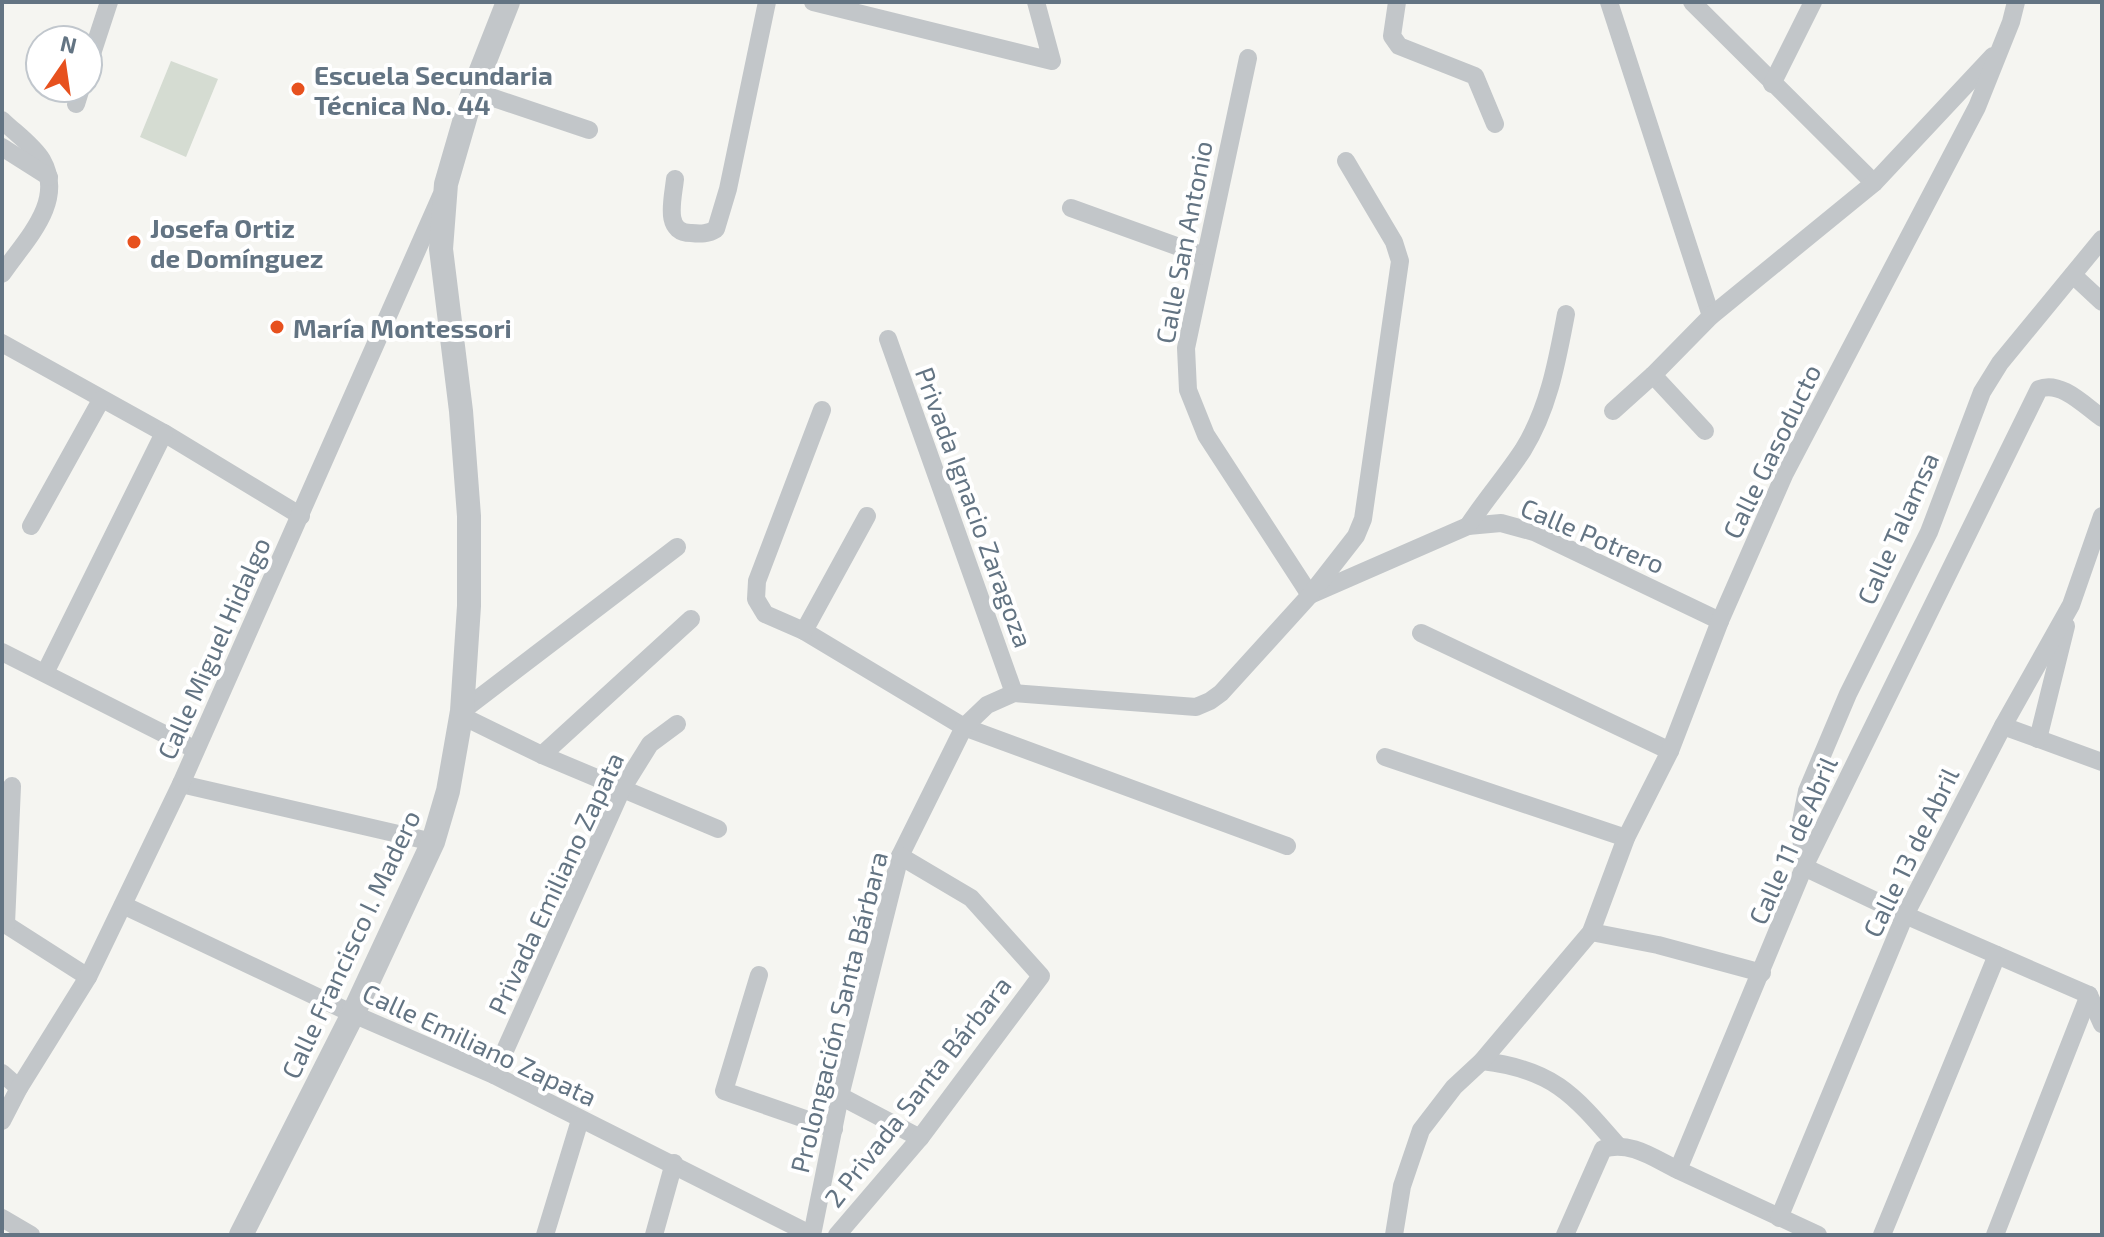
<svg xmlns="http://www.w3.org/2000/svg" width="2104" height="1237" font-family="'Exo 2',sans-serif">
	<rect width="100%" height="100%" fill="#f5f5f1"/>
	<polygon fill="#d5dcd2" points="171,61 218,79 186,157 140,137"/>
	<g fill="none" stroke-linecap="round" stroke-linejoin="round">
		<g stroke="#c2c6c9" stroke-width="18">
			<polyline points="813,2 1052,61 1036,2"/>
			<polyline points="1397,2 1392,36 1399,46 1475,76 1495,124"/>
			<polyline points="1609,2 1711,316"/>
			<polyline points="1692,2 1874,183"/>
			<polyline points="1248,58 1186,348 1188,390 1206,435 1310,595 1468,526 1501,523 1534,532 1720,621"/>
			<polyline points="88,66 109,2"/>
			<polyline points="1772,84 1813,2"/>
			<polyline points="473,91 589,130"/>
			<polyline points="76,104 81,88"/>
			<path d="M2,120C14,132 33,145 42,160C66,202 25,240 2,274"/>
			<polyline points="2,147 49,177"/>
			<path d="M675,179C673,199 663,233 691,233C701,234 708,234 716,229L728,189L767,2"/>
			<polyline points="1071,208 1204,256"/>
			<polyline points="2073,275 2102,302"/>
			<polyline points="888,339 1014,693"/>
			<polyline points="2,343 164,433 301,516"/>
			<polyline points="1653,375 1705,431"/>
			<polyline points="822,410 757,581 756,599 765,614 804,631 964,727 1287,846"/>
			<polyline points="1613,411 1653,375 1711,316 1874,183 1993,56"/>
			<polyline points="31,526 101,400"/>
			<path d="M1468,526C1485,500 1506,476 1523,450C1549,408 1557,361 1566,314"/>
			<polyline points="804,631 867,516"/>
			<polyline points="1421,633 1670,751"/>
			<polyline points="2,652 194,749"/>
			<polyline points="45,673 164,433"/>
			<polyline points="462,711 677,547"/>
			<polyline points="462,716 542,755 718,829"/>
			<polyline points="2003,726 2102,762"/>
			<polyline points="2038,739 2066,626"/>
			<polyline points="542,755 691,619"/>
			<polyline points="1385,757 1626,838"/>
			<polyline points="181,784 433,842"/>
			<polyline points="1804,867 1800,826 1807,791 1848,694 1929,532 1982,392 2000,363 2102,239"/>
			<polyline points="1804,867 1905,915 2089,995 2102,1024"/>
			<polyline points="123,905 353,1014 494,1075 812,1235"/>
			<polyline points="2,922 88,977"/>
			<polyline points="6,924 12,786"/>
			<polyline points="1591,932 1658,945 1762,973"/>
			<polyline points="759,975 724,1091 834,1129"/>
			<path d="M1482,1061C1553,1069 1574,1095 1618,1146"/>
			<polyline points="2,1073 19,1088"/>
			<polyline points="494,1075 622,789 650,744 677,724"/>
			<polyline points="840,1096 920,1138"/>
			<polyline points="2,1121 19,1088 88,977 181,784 441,196"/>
			<polyline points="1678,1170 1818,1235"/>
			<polyline points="2,1218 31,1235"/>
			<polyline points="1779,1218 1905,915 2003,726 2071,605 2102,516"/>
			<polyline points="545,1235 580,1120"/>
			<polyline points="654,1235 674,1163"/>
			<polyline points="812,1235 840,1096 900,856 964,727 987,705 1014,693 1196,707 1210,701 1221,693 1310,595 1356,536 1363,519 1400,261 1394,242 1346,161"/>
			<polyline points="837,1235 920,1138 1041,976 971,898 900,856"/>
			<polyline points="1394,1235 1402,1186 1421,1130 1454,1087 1482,1061 1591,932 1626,838 1670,751 1720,621 1785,473 1977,107 2011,22 2016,2"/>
			<path d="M1565,1235L1603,1149C1630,1140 1655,1159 1678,1170L1804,867L2039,389C2061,380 2085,406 2102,418"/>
			<polyline points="1882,1235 1997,955"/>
			<polyline points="1995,1235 2089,995"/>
		</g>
		<polyline stroke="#c2c6c9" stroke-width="24" points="241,1235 353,1014 433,842 448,791 462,711 469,606 469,516 461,411 441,249 446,184 473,91 508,2"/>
	</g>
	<g fill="#e7511e" stroke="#fff" stroke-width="3">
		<circle cx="298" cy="89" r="8"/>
		<circle cx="134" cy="242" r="8"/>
		<circle cx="277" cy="327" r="8"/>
	</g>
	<g text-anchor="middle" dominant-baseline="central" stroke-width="8" stroke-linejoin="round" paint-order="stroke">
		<g font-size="26" font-weight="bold" fill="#637483" stroke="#fff" text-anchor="start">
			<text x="314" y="74">Escuela Secundaria<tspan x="314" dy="30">Técnica No. 44</tspan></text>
			<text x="150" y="227">Josefa Ortiz<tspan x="150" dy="30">de Domínguez</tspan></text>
			<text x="293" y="327">María Montessori</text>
		</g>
		<g font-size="26" fill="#637483" stroke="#fff">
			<text transform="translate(1183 242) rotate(-79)">Calle San Antonio</text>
			<text transform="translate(1771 451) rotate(-64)">Calle Gasoducto</text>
			<text transform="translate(975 507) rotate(70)">Privada Ignacio Zaragoza</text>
			<text transform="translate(1897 528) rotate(-66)">Calle Talamsa</text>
			<text transform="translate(1593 535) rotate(23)">Calle Potrero</text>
			<text transform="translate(213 648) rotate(-66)">Calle Miguel Hidalgo</text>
			<text transform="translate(1792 840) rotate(-66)">Calle 11 de Abril</text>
			<text transform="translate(1910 852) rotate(-64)">Calle 13 de Abril</text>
			<text transform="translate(555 883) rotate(-65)">Privada Emiliano Zapata</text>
			<text transform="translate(350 944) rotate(-65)">Calle Francisco I. Madero</text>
			<text transform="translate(838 1012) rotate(-76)">Prolongación Santa Bárbara</text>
			<text transform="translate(480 1044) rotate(25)">Calle Emiliano Zapata</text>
			<text transform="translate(917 1091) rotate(-52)">2 Privada Santa Bárbara</text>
		</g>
	</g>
	<rect width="2104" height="1237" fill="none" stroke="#637483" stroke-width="8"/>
	<g transform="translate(64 64) rotate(13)"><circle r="38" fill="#ffffff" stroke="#c1c7cd" stroke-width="2"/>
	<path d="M0-6L14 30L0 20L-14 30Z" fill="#e7511e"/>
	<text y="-12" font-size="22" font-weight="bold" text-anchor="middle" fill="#637483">N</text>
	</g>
</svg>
